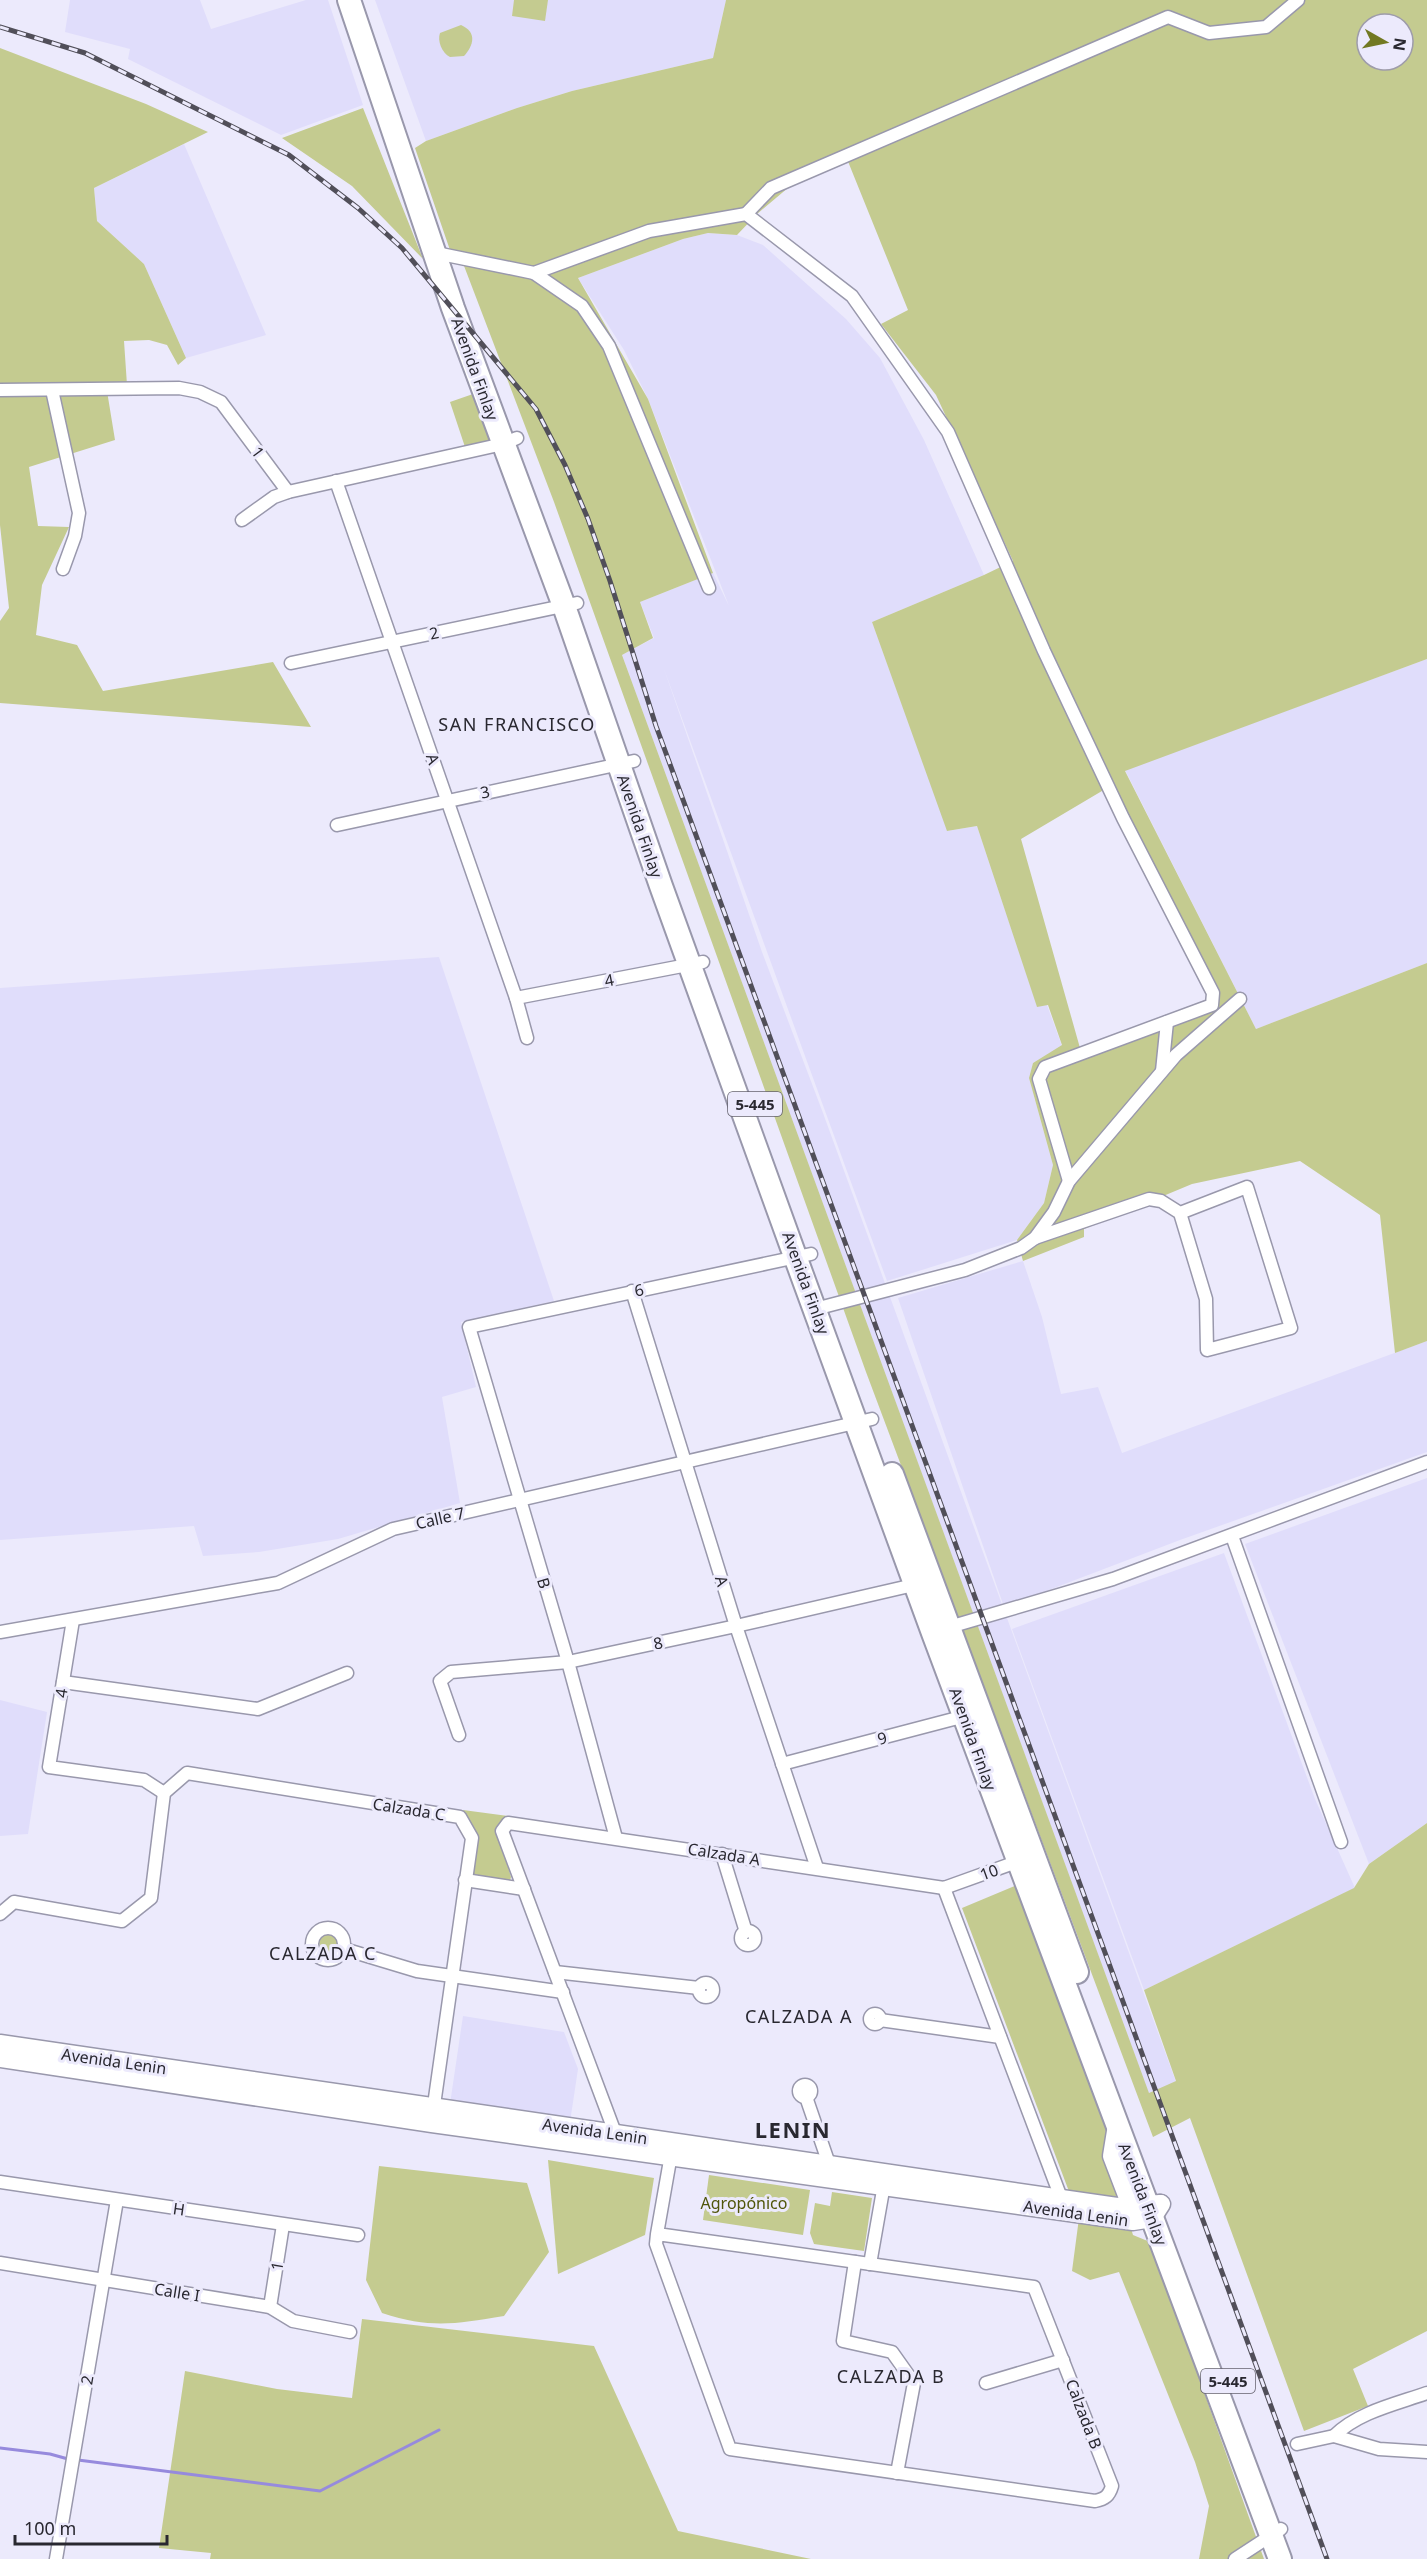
<svg xmlns="http://www.w3.org/2000/svg" width="1427" height="2559" font-family="'Noto Sans',sans-serif">
	<rect width="100%" height="100%" fill="#eceafc"/>
	<g fill="#e0ddfb">
		<polygon points="70,0 200,0 211,29 306,0 328,0 363,105 281,135 128,59 130,49 65,32"/>
		<polygon points="375,0 726,0 713,58 572,91 517,108 426,141"/>
		<polygon points="184,144 266,335 186,358 144,264 97,221 94,188"/>
		<polygon points="708,233 737,235 763,245 846,319 880,358 924,440 984,575 872,622 948,831 977,826 1037,1006 1047,1005 1062,1046 1033,1063 1029,1078 1053,1165 1044,1203 1017,1240 887,1281 664,669 762,952 823,1113 1176,2082 1149,2094 622,655 654,638 640,602 713,573 729,606 648,399 624,350 578,278 683,239"/>
		<polygon points="1427,659 1427,963 1256,1029 1125,770"/>
		<polygon points="439,957 554,1301 461,1322 476,1387 442,1397 460,1503 338,1539 259,1552 203,1556 194,1526 0,1540 0,988"/>
		<polygon points="1023,1261 1042,1317 1061,1394 1098,1387 1122,1453 1427,1341 1427,1452 1180,1540 1004,1607 898,1298"/>
		<polygon points="1427,1478 1427,1823 1369,1864 1245,1544"/>
		<polygon points="1224,1553 1315,1799 1355,1888 1144,1990 1012,1629"/>
		<polygon points="0,1700 47,1712 28,1834 0,1836"/>
		<polygon points="463,2016 564,2032 578,2069 570,2122 450,2104"/>
	</g>
	<g fill="#c4cb90" fill-rule="evenodd">
		<polygon points="514,0 548,0 545,21 512,16"/>
		<path d="M726,0H1427V659L1125,771L1256,1029L1427,963V1341L1395,1353L1380,1215L1300,1161L1192,1184L1084,1229V1237L1023,1261L1017,1240L1044,1203L1053,1165L1029,1078L1033,1063L1062,1045L1048,1005L1037,1007L977,826L947,831L872,622L984,575L1013,561L936,395L881,324L908,310L847,159L795,182L757,214L737,235L708,233L683,239L578,278L648,399L713,573L640,602L653,638L622,655L1149,2093L1176,2081L1144,1990L1354,1888L1369,1864L1427,1823V2331L1353,2369L1368,2406L1304,2431L1190,2118L1153,2137L866,1372L554,502L461,258L452,256L415,148L426,141L517,108L572,91L713,58ZM1367,24H1403V60H1367ZM1107,788L1208,999L1080,1048L1021,839Z"/>
		<path d="M461,25C477,32 474,45 464,56L450,57C442,53 437,41 440,33Z"/>
		<polygon points="0,48 146,104 208,132 94,188 97,221 144,264 186,358 178,365 167,345 149,340 124,341 127,385 106,385 115,440 29,467 38,526 69,527 42,585 36,635 77,645 103,691 273,662 311,727 0,703 0,621 9,608 0,525"/>
		<polygon points="363,108 423,259 352,186 282,138"/>
		<polygon points="473,394 490,441 465,447 450,402"/>
		<polygon points="463,1810 508,1816 497,1831 511,1877 510,1881 473,1877 478,1837"/>
		<polygon points="1017,1885 1105,2121 1108,2155 1133,2235 1150,2242 1264,2559 1199,2559 1209,2506 1195,2462 1119,2272 1090,2280 1072,2271 1079,2218 962,1908"/>
		<circle cx="329" cy="1942" r="10"/>
		<polygon points="548,2160 654,2178 645,2235 558,2274"/>
		<path d="M379,2166L527,2183L549,2252L504,2316C454,2324 432,2329 382,2313L366,2280Z"/>
		<polygon points="709,2175 810,2190 803,2235 703,2220"/>
		<polygon points="832,2192 872,2198 864,2251 814,2244 810,2233 815,2203 830,2206"/>
		<polygon points="362,2319 594,2346 678,2531 811,2559 210,2559 211,2553 159,2548 185,2371 277,2389 352,2398"/>
	</g>
	<g fill="none" stroke-linecap="round" stroke-linejoin="round">
		<g stroke="#968add" stroke-width="3">
			<polyline points="0,2448 50,2454 68,2459"/>
			<polyline points="78,2460 320,2491 439,2430"/>
		</g>
		<defs>
			<g id="street">
				<polyline points="746,214 771,188 1168,17 1209,33 1266,27 1298,0"/>
				<polyline points="436,253 534,273 649,231 746,214 852,296 948,432 1044,651 1123,818 1213,993 1212,1005 1045,1067 1039,1079 1069,1181"/>
				<polyline points="534,273 582,306 609,346 709,588"/>
				<polyline points="0,390 179,388 200,392 221,402 288,492"/>
				<polyline points="52,390 79,513 75,536 63,569"/>
				<polyline points="336,481 516,998 527,1038"/>
				<polyline points="242,520 274,497 288,492 503,444 517,438"/>
				<polyline points="291,663 577,603"/>
				<polyline points="337,825 634,761"/>
				<polyline points="516,998 703,962"/>
				<polyline points="1162,1071 1167,1022"/>
				<polyline points="1035,1238 1149,1199 1161,1201 1180,1213 1206,1299 1207,1350 1291,1328 1247,1187 1180,1213"/>
				<polyline points="632,1291 736,1626 817,1868"/>
				<polyline points="815,1309 965,1270 1021,1248 1035,1238 1054,1212 1069,1181 1176,1055 1240,999"/>
				<polyline points="1232,1536 1341,1842"/>
				<polyline points="73,1620 49,1767 144,1780 164,1793"/>
				<polyline points="946,1628 1113,1579 1427,1462"/>
				<polyline points="0,1632 278,1583 393,1529 872,1419"/>
				<polyline points="63,1682 258,1709 347,1673"/>
				<polyline points="459,1735 440,1681 451,1672 568,1662 736,1626 918,1584"/>
				<polyline points="782,1764 969,1715"/>
				<polyline points="616,1838 568,1662 469,1327 811,1254"/>
				<polyline points="722,1854 746,1932"/>
				<polyline points="465,1880 524,1889"/>
				<polyline points="944,1888 1063,2203"/>
				<polyline points="0,1914 14,1902 122,1921 151,1898 164,1793 187,1773 460,1817 472,1838 433,2112"/>
				<circle cx="328" cy="1944" r="16"/>
				<circle cx="748" cy="1938" r="7"/>
				<polyline points="344,1949 417,1971 563,1992"/>
				<polyline points="555,1972 699,1988"/>
				<circle cx="706" cy="1990" r="7"/>
				<circle cx="875" cy="2019" r="5"/>
				<polyline points="880,2020 1000,2037"/>
				<circle cx="805" cy="2091" r="6"/>
				<polyline points="806,2097 829,2164"/>
				<polyline points="617,2138 502,1831 508,1823 944,1888 1022,1860"/>
				<polyline points="0,2182 358,2235"/>
				<path d="M657,2234L1034,2287L1112,2486C1109,2496 1105,2499 1095,2501L730,2449L656,2244L657,2234L672,2149"/>
				<polyline points="855,2262 843,2341 892,2352 914,2383 897,2473"/>
				<polyline points="0,2263 270,2307 293,2321 350,2332"/>
				<polyline points="870,2264 885,2179"/>
				<polyline points="270,2307 283,2225"/>
				<polyline points="986,2383 1063,2360"/>
				<path d="M1427,2393C1396,2404 1358,2412 1334,2436L1379,2449L1427,2452"/>
				<polyline points="1297,2444 1334,2436"/>
				<polyline points="56,2559 117,2200"/>
				<polyline points="1235,2559 1281,2529"/>
			</g>
			<g id="secondary">
				<polyline points="0,2044 1117,2207 1160,2204"/>
				<polyline points="0,2058 432,2123 1133,2221 1152,2218 1161,2204"/>
				<polyline points="1117,2125 1112,2156 1135,2216"/>
			</g>
			<g id="highway">
				<polyline points="349,0 453,308 564,606 661,886 795,1256 933,1633 1280,2559"/>
				<polyline points="892,1474 1077,1972"/>
			</g>
		</defs>
		<use href="#street" stroke="#9998ac" stroke-width="15"/>
		<use href="#secondary" stroke="#9998ac" stroke-width="21"/>
		<use href="#highway" stroke="#9998ac" stroke-width="26"/>
		<use href="#street" stroke="#fff" stroke-width="12"/>
		<use href="#secondary" stroke="#fff" stroke-width="18"/>
		<use href="#highway" stroke="#fff" stroke-width="22"/>
		<defs>
			<polyline id="rail" points="0,27 85,53 289,155 358,208 402,248 536,409 565,465 588,519 610,581 656,726 1327,2559"/>
		</defs>
		<use href="#rail" stroke="#514f59" stroke-width="5"/>
		<use href="#rail" stroke="#eceafc" stroke-width="3" stroke-dasharray="9" stroke-linecap="butt"/>
	</g>
	<g text-anchor="middle" dominant-baseline="central" stroke-width="6" stroke-linejoin="round" paint-order="stroke">
		<g fill="#eceafc" stroke="#64626d" stroke-width="1.5">
			<rect x="728" y="1092" width="54" height="24" rx="4.5"/>
			<rect x="1201" y="2369" width="54" height="24" rx="4.5"/>
		</g>
		<g font-size="15" font-weight="bold" fill="#292830">
			<text x="755" y="1104">5-445</text>
			<text x="1228" y="2381">5-445</text>
		</g>
		<g font-size="16" fill="#292830" stroke="#eceafc">
			<text transform="translate(475 369) rotate(70)">Avenida Finlay</text>
			<text transform="translate(258 452) rotate(53)">1</text>
			<text transform="translate(434 633) rotate(-12)">2</text>
			<text transform="translate(433 759) rotate(71)">A</text>
			<text transform="translate(485 792) rotate(-12)">3</text>
			<text transform="translate(640 826) rotate(71)">Avenida Finlay</text>
			<text transform="translate(609 980) rotate(-11)">4</text>
			<text transform="translate(806 1283) rotate(70)">Avenida Finlay</text>
			<text transform="translate(639 1290) rotate(-12)">6</text>
			<text transform="translate(440 1518) rotate(-13)">Calle 7</text>
			<text transform="translate(722 1581) rotate(73)">A</text>
			<text transform="translate(544 1583) rotate(73)">B</text>
			<text transform="translate(658 1643) rotate(-12)">8</text>
			<text transform="translate(61 1693) rotate(-81)">4</text>
			<text transform="translate(882 1738) rotate(-15)">9</text>
			<text transform="translate(973 1739) rotate(70)">Avenida Finlay</text>
			<text transform="translate(409 1809) rotate(9)">Calzada C</text>
			<text transform="translate(724 1854) rotate(9)">Calzada A</text>
			<text transform="translate(989 1872) rotate(-20)">10</text>
			<text transform="translate(114 2061) rotate(8)">Avenida Lenin</text>
			<text transform="translate(595 2131) rotate(8)">Avenida Lenin</text>
			<text transform="translate(1143 2194) rotate(69)">Avenida Finlay</text>
			<text transform="translate(179 2209) rotate(8)">H</text>
			<text transform="translate(1076 2213) rotate(8)">Avenida Lenin</text>
			<text transform="translate(277 2266) rotate(-80)">1</text>
			<text transform="translate(177 2292) rotate(9)">Calle I</text>
			<text transform="translate(87 2380) rotate(-80)">2</text>
			<text transform="translate(1084 2414) rotate(69)">Calzada B</text>
		</g>
		<g font-size="16" fill="#50550a" stroke="#eceafc">
			<text x="744" y="2203">Agropónico</text>
		</g>
		<g font-size="18" letter-spacing="1.5" fill="#292830" stroke="#eceafc">
			<text x="517" y="724">SAN FRANCISCO</text>
			<text x="323" y="1953">CALZADA C</text>
			<text x="799" y="2016">CALZADA A</text>
			<text x="891" y="2376">CALZADA B</text>
		</g>
		<g font-size="22" font-weight="bold" letter-spacing="1.5" fill="#292830" stroke="#eceafc">
			<text x="793" y="2129">LENIN</text>
		</g>
	</g>
	<g transform="translate(1385 42) rotate(99)"><circle r="28" fill="#eceafc" stroke="#9e9caa" stroke-width="1.5"/>
	<path d="M0-4.5L10 22L0 15L-10 22Z" fill="#727922"/>
	<text y="-9" font-size="16" font-weight="bold" text-anchor="middle" fill="#292830">N</text>
	</g>
	<path d="M15 2535v9h152v-9" fill="none" stroke="#292830" stroke-width="3"/>
	<text x="24" y="2535" font-size="18" fill="#292830" stroke="#eceafc" stroke-width="4.5" paint-order="stroke">100 m</text>
</svg>
